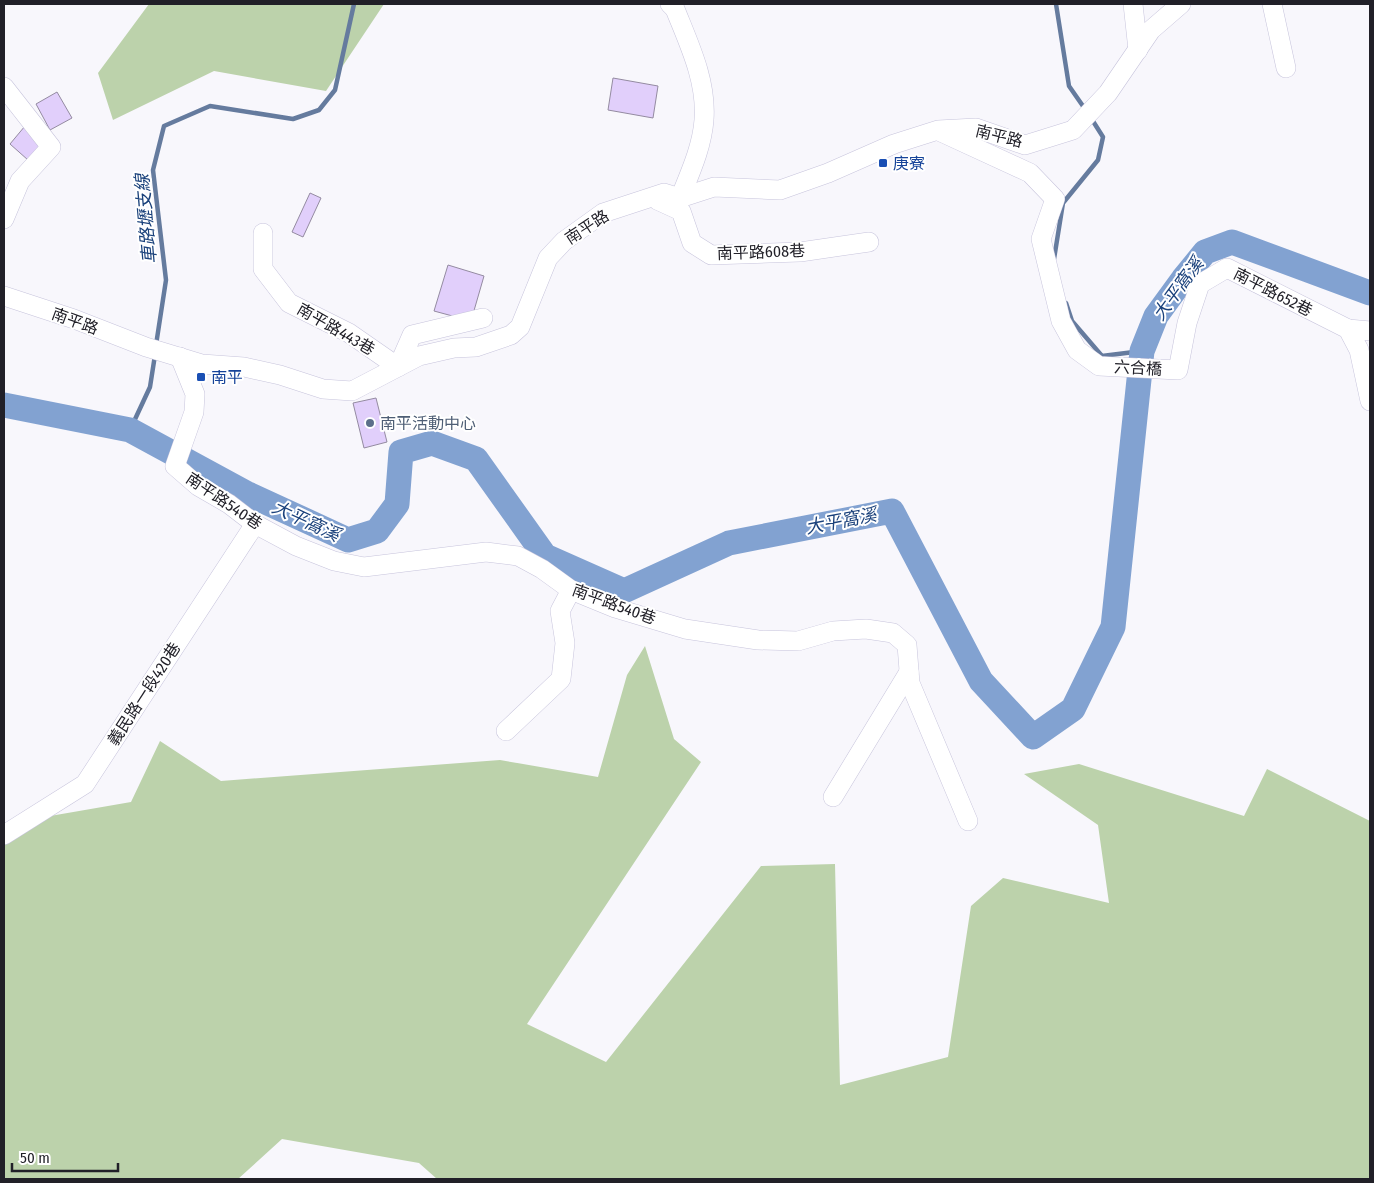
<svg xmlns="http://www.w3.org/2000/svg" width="1374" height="1183" font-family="'Fira Sans Condensed','Noto Sans TC',sans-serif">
	<rect width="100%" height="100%" fill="#f8f7fc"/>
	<g fill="#bcd2ab">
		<polygon points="149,4 384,4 326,91 214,71 113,120 98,73"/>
		<polygon points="645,646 674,739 701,762 527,1024 606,1062 761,866 835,864 840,1085 948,1057 971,906 1003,878 1109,903 1098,825 1024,774 1079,764 1244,816 1267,769 1370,821 1370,1179 437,1179 419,1163 282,1139 238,1179 4,1179 4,824 131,802 160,741 221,781 500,760 598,777 627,675"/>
	</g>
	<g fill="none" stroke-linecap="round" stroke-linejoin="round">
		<g stroke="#657b9e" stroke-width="4.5">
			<polyline points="1056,4 1069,86 1085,109"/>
			<polyline points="1054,259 1063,203 1098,160 1103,137 1091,118"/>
			<polyline points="1066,303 1072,321 1102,356 1142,351"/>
			<polyline points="156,345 166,280 153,170 164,126 210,106 293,119 319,110 335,90 354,4"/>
			<polyline points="130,430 150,387 155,355"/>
		</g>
		<polyline stroke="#82a2d1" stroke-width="25" points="4,405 130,430 246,493 348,540 377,531 397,504 401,452 432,443 476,459 545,556 624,591 729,543 892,511 981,681 1033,737 1073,709 1113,627 1142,351 1156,316 1183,279 1205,252 1232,242 1370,293"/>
	</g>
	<g fill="#e1cffb" stroke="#948ba1">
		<polygon points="613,78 658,86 653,118 608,110"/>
		<polygon points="57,92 72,118 50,130 36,104"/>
		<polygon points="25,126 43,142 28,160 10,144"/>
		<polygon points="310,193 321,198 303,237 292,232"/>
		<polygon points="448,265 484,276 471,321 434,311"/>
		<polygon points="376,398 387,442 364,448 353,403"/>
	</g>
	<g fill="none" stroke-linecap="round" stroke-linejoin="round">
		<defs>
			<g id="minor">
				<path d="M670,4L675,9C689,44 707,81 704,120C702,147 690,173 680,198"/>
				<polyline points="1133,4 1138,50"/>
				<polyline points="1272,4 1286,68"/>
				<polyline points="4,87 51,147 20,181 4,219"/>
				<polyline points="941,132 1030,173 1055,199 1041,239 1061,321 1077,350 1099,366 1178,370 1187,323 1200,284 1227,268 1348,329 1359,350 1370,401"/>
				<polyline points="657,200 681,211 692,243 711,255 800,252 869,242"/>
				<polyline points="263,233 263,269 289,303 349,333 398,367 412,335 483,318"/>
				<polyline points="4,296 74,319 146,347 202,364 244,367 280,375 323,389 352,391 419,356 454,348 476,347 511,335 520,327 548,258 564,241 603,213 664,193 680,198 714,187 780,190 828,173 894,144 938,130 976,128 1025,145 1073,130 1108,93 1151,30 1181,4"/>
				<polyline points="1348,329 1370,331"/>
				<polyline points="180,357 195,394 194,412 175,466 198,486 229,504 255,524 296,546 334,561 364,567 486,552 518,556 542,569 571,590 615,608 685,629 758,640 798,641 833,631 866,629 893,633 907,645 910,683 968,821"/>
				<polyline points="506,731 561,679 565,643 560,611 571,590"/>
				<polyline points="833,797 909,672"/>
				<polyline points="4,835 85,784 255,524"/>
			</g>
		</defs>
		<use href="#minor" stroke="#c7c4dc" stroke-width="20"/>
		<use href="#minor" stroke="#fff" stroke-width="19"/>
	</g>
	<g fill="#1a4fb4" stroke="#fff" stroke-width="2">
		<rect x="878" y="158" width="10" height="10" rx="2.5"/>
		<rect x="196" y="372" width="10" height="10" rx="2.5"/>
	</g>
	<circle fill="#5c6f8a" stroke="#fff" stroke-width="2" cx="370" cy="423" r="5"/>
	<g text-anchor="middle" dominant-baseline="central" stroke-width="4" stroke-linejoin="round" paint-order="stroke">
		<g font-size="16" fill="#212028" stroke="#fff">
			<text transform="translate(999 136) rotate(14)">南平路</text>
			<text transform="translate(587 227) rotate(-33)">南平路</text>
			<text transform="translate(761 252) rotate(-2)">南平路608巷</text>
			<text transform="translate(1273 292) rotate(27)">南平路652巷</text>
			<text transform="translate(75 321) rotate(20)">南平路</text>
			<text transform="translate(336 329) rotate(30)">南平路443巷</text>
			<text transform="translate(1138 368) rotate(3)">六合橋</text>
			<text transform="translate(224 501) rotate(34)">南平路540巷</text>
			<text transform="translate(614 604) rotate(20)">南平路540巷</text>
			<text transform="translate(144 694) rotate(-57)">義民路一段420巷</text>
		</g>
		<g font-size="16" fill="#164399" stroke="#fff" text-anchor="start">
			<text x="893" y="163">庚寮</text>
			<text x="211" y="377">南平</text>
		</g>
		<g font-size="16" fill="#4e5e75" stroke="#fff" text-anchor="start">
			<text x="380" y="423">南平活動中心</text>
		</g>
		<g font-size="18" font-style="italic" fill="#1a417b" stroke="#fff">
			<text transform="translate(146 219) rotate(-95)">車路壢支線</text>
			<text transform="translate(1178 289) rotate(-54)">大平窩溪</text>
			<text transform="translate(306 521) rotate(25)">大平窩溪</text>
			<text transform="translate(841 521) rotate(-11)">大平窩溪</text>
		</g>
	</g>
	<rect width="1374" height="1183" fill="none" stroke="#212028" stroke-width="10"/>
	<path d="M12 1163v8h106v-8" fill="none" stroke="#212028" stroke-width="2.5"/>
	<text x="20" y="1163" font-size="15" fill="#212028" stroke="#ffffff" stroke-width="4" paint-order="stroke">50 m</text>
</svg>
